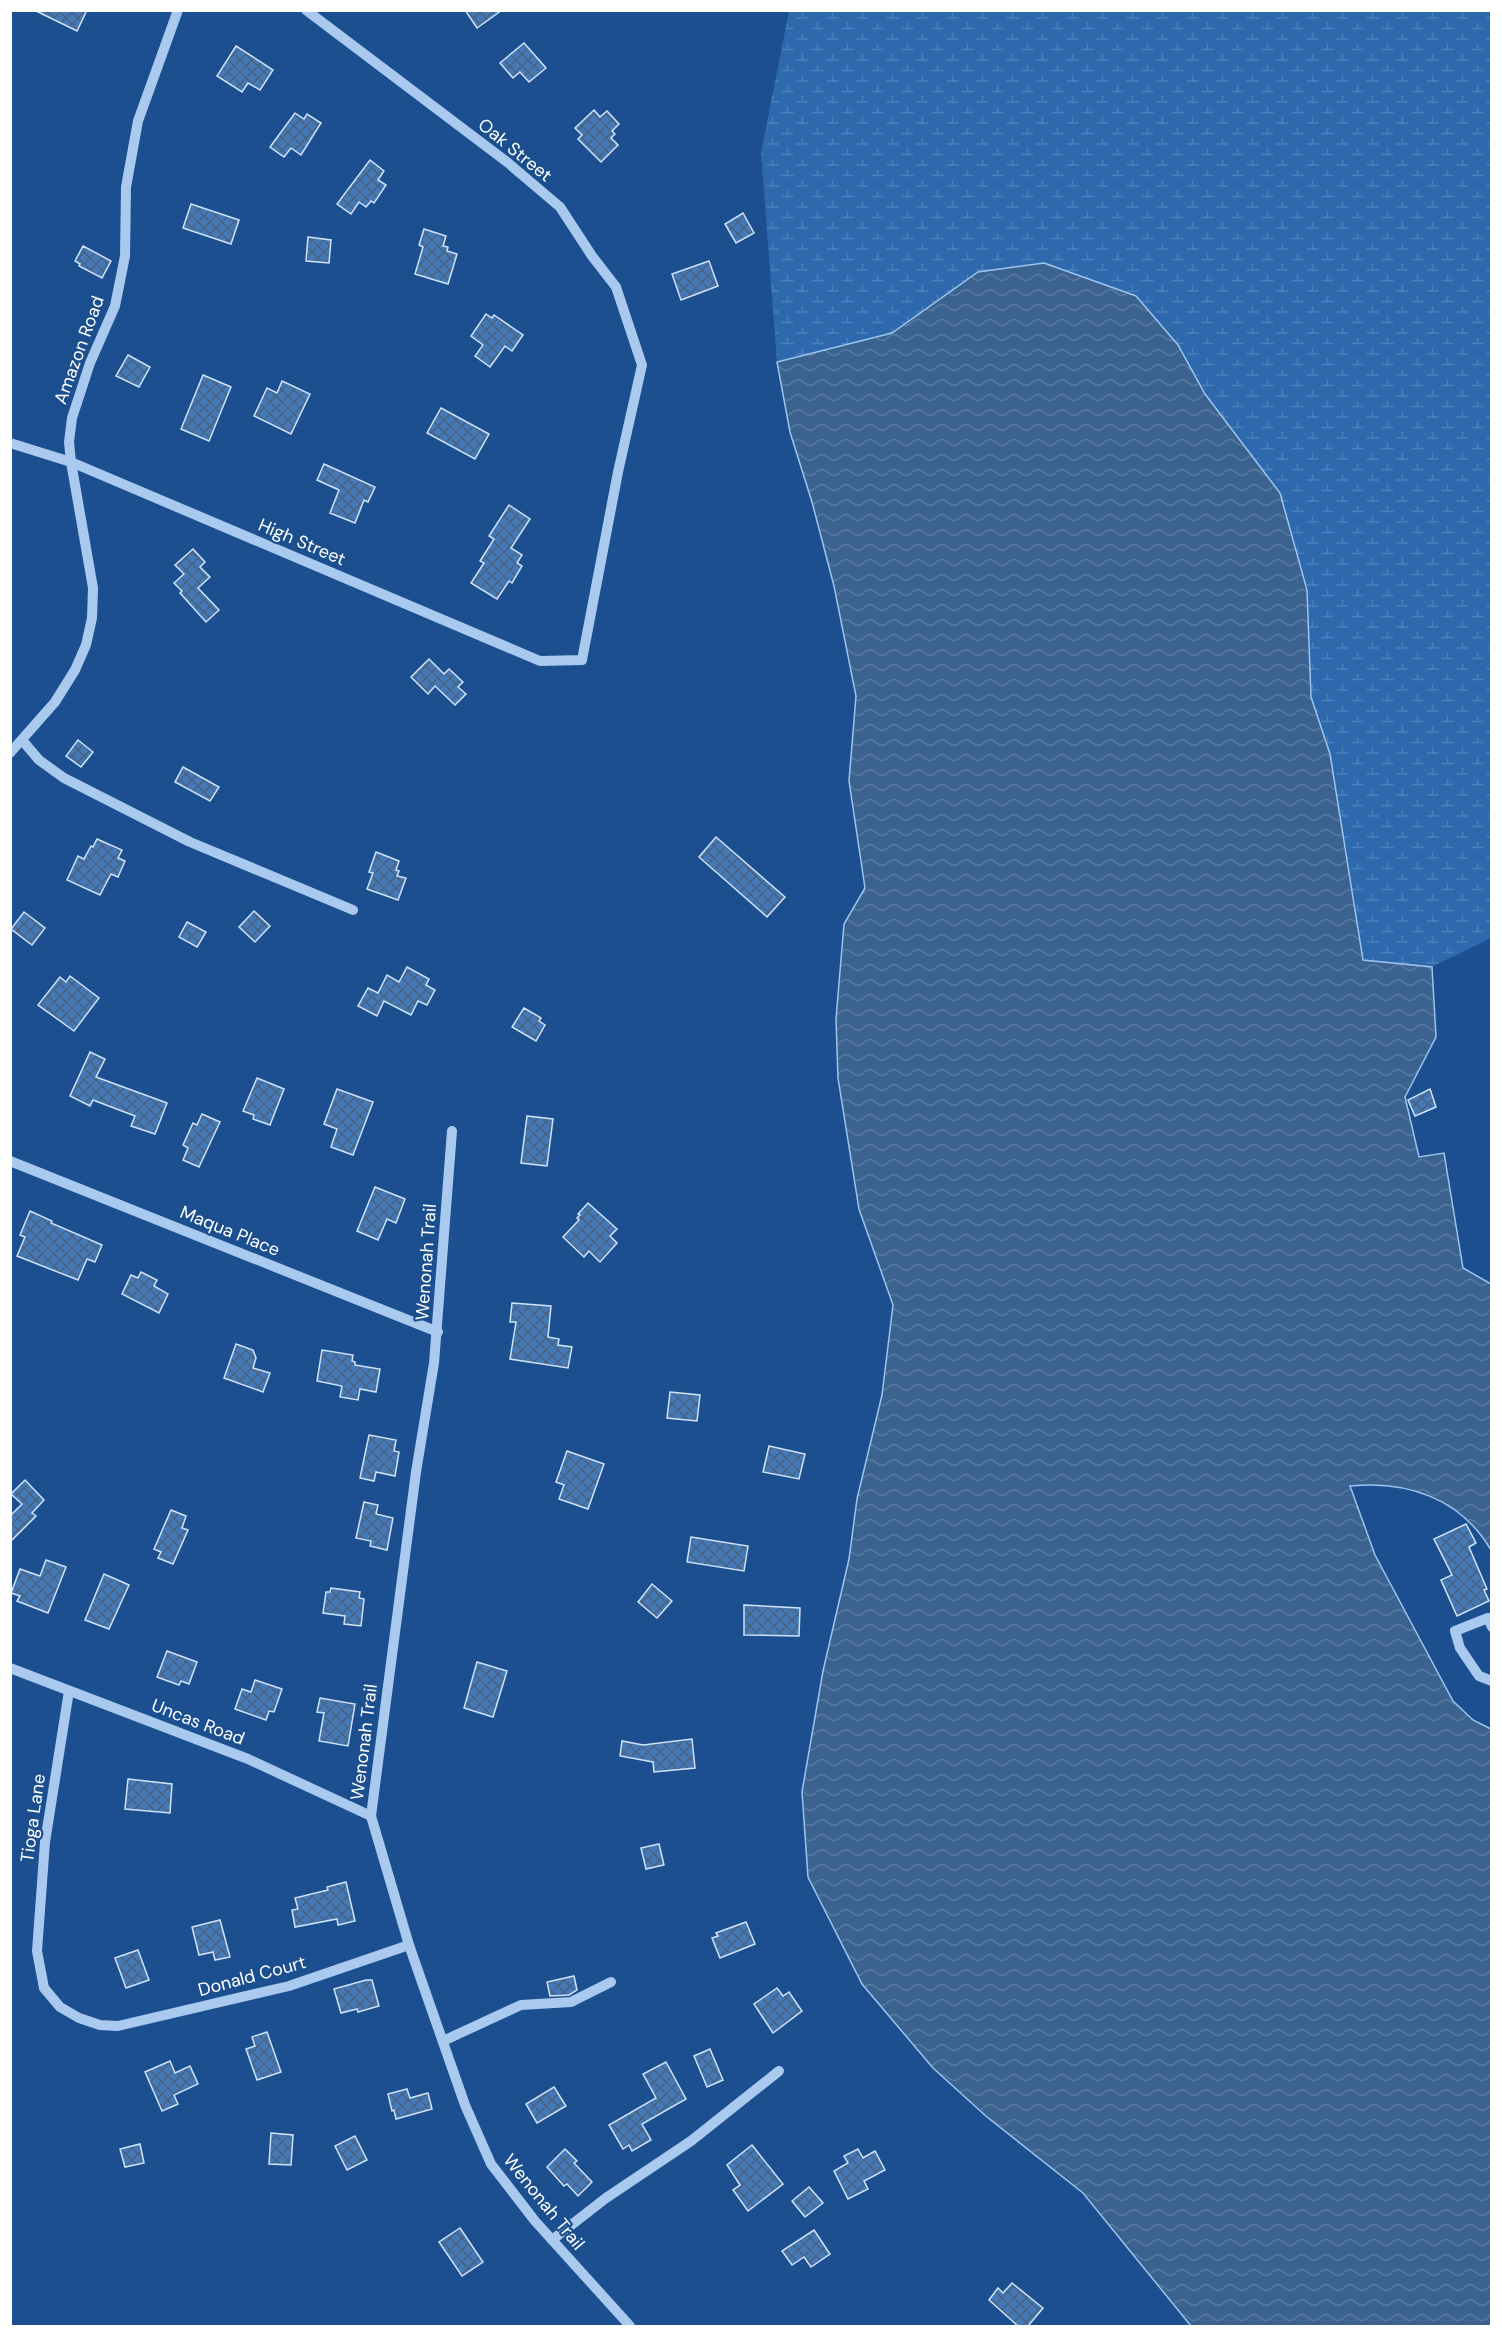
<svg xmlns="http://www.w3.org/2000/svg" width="1502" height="2337" font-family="'DM Sans',sans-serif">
	<defs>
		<pattern id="wetland-marsh" width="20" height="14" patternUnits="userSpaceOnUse" patternTransform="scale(1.5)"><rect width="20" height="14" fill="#2e69ad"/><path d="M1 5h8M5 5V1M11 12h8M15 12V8" fill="none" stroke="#4d80b9"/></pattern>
		<pattern id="water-waves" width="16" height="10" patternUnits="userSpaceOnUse" patternTransform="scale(1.5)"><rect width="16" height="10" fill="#3c6290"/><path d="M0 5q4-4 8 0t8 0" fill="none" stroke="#597aa1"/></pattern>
		<pattern id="building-cross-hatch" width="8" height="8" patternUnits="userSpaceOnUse" patternTransform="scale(1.5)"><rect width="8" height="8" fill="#4478b7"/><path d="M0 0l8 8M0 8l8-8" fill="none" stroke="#486282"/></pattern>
	</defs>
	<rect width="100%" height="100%" fill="#1b4f8f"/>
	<polygon fill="url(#wetland-marsh)" points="789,11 1491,11 1491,938 1432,967 1363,961 1330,754 1311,697 1307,590 1280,493 1205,394 1178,345 1136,296 1044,263 978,272 892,333 777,362 761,153"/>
	<path fill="url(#water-waves)" stroke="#9cc4f0" stroke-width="1.5" d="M1044,263L1136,296L1178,345L1205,394L1280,493L1307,590L1311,697L1330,754L1363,960L1432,967L1436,1037L1405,1097L1419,1157L1444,1153L1463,1268L1491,1284V1550C1461,1499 1408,1480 1350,1486L1375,1555L1453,1701L1473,1720L1491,1729V2326H1191L1083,2193L987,2117L933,2068L862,1984L808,1877L802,1792L823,1671L849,1559L857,1499L882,1395L893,1305L859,1209L838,1078L836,1019L844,924L865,888L849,781L856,696L834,586L812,502L790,432L777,362L892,333L978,272Z"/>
	<g fill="url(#building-cross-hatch)" stroke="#cfe3fa" stroke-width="1.5">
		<polygon points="34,10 87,10 77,31"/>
		<polygon points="465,10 502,10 477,28"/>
		<polygon points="524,43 546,68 529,82 520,72 513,78 500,63"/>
		<polygon points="236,46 273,70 260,90 248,83 242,92 217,76"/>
		<polygon points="594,110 600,117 607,111 619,124 612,131 615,134 611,138 618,145 601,162 578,139 582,135 575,128"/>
		<polygon points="295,113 304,119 307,114 321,123 301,155 291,148 284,157 270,147"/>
		<polygon points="370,160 384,171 378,180 386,185 374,203 371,201 366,207 359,202 351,214 337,204"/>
		<polygon points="191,204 239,220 231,244 183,228"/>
		<polygon points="743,213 754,233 736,243 725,224"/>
		<polygon points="424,229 446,236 443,246 448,247 447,251 457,254 448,284 415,274 423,247 419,245"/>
		<polygon points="308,237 331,240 329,263 306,261"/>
		<polygon points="83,246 111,261 102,278 79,266 80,264 75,261"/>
		<polygon points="709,261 718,286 681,300 672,274"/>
		<polygon points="486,314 492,318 494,315 523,335 512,351 505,346 490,367 475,356 483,345 471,336"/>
		<polygon points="128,355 150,367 139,387 116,376"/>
		<polygon points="203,375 231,387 209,441 181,429"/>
		<polygon points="282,381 310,394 291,434 254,416 267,388 277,393"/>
		<polygon points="441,408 489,434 475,459 427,433"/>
		<polygon points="324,464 375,487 368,502 364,500 355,523 330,513 339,490 317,480"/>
		<polygon points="509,505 530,519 511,548 522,555 517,563 522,566 512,583 509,581 497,599 471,583 484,563 480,561 494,539 489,536"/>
		<polygon points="193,549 205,562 200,567 210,577 198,588 219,610 206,622 180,593 182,591 174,583 184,574 175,565"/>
		<polygon points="429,659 444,674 449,669 463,682 458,687 466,694 455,705 435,686 428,694 411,677"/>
		<polygon points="78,740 93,752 81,767 66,756"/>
		<polygon points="183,767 219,787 210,801 175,782"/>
		<polygon points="716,837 785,897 767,917 699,857"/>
		<polygon points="97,839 122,850 118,858 125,861 118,877 111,874 100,895 67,880 78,856 84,859 91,846 93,847"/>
		<polygon points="376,852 399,861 396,870 399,871 397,876 406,878 398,900 367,889 373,873 369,872"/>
		<polygon points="254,911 270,926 255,942 239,927"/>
		<polygon points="24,912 45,928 32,945 11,929"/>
		<polygon points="187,922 206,932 197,947 179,937"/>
		<polygon points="407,967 429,979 426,985 435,990 427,1005 418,1001 411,1015 384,1001 377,1016 358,1006 368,988 378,993 387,975 399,982"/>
		<polygon points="70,976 99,998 74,1031 38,1005 60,977 66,982"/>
		<polygon points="524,1008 541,1018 539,1021 545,1025 536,1041 512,1027"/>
		<polygon points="90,1052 105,1059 96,1077 167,1103 155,1134 131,1126 135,1116 93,1100 90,1106 70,1096"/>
		<polygon points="257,1078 284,1089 270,1125 253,1119 254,1115 243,1111"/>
		<polygon points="337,1089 373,1102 353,1155 331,1147 337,1129 324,1124"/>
		<polygon points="1430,1089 1436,1107 1415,1116 1408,1100"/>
		<polygon points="202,1114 220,1122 199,1167 183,1160 188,1148 183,1145 193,1123 197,1125"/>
		<polygon points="527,1116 553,1119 547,1166 521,1163"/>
		<polygon points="375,1187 405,1199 396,1223 387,1219 378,1240 357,1231"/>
		<polygon points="588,1203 617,1229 610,1236 617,1243 600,1262 589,1251 584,1257 563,1237 579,1220 577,1218 580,1215 578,1214"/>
		<polygon points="30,1211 52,1221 51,1223 102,1245 95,1262 87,1259 78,1280 17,1256 25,1237 20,1235"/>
		<polygon points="141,1272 157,1280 154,1286 168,1294 159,1313 122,1294 131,1275 138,1278"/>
		<polygon points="512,1303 551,1306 548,1337 559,1339 558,1345 572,1347 568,1368 510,1359 516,1322 510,1322"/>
		<polygon points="236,1344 253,1350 256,1358 253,1368 270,1373 263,1392 224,1378"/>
		<polygon points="322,1350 353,1355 352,1361 355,1362 355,1365 380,1369 376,1392 360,1389 358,1400 340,1397 342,1386 317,1381"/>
		<polygon points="670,1392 700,1395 697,1421 667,1418"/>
		<polygon points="369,1435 396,1440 394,1451 399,1452 395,1476 376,1472 374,1481 360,1478"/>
		<polygon points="769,1446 805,1454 799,1479 763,1472"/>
		<polygon points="567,1451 604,1464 588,1509 559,1499 564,1485 556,1482"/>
		<polygon points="25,1480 44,1500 32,1513 36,1516 10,1542 10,1516 22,1504 11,1494"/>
		<polygon points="364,1502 378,1505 376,1514 393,1518 387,1550 370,1546 371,1541 356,1538"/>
		<polygon points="171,1510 186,1516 182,1528 188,1530 173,1564 158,1558 161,1552 154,1549"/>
		<polygon points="1466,1524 1476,1543 1469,1547 1487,1589 1484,1590 1489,1601 1457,1616 1441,1580 1452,1575 1434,1539"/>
		<polygon points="691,1537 748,1546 744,1571 687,1562"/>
		<polygon points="46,1560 66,1567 48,1613 17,1601 20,1596 11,1593 20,1569 40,1576"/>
		<polygon points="104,1574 129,1585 109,1629 85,1620"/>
		<polygon points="652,1584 672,1601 657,1618 638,1602"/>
		<polygon points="331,1588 360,1592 359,1598 364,1599 361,1626 344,1624 345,1616 323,1613 326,1592 330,1592"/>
		<polygon points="744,1605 800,1608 799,1636 744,1635"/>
		<polygon points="167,1651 197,1662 189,1684 181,1681 179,1685 157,1677"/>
		<polygon points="477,1662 507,1671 493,1717 464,1708"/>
		<polygon points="255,1680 282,1689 274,1712 269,1711 266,1720 235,1709 242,1689 251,1692"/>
		<polygon points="320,1698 355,1704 348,1746 319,1741 324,1713 317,1712"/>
		<polygon points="692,1739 695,1768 654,1772 653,1762 620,1756 622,1741 643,1745"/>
		<polygon points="128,1779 172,1784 170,1813 125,1809"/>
		<polygon points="659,1844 664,1865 646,1869 641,1848"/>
		<polygon points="346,1882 355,1921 338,1925 337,1919 295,1927 292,1910 298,1909 295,1898 328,1890 327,1887"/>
		<polygon points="220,1920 230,1957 215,1960 213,1952 199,1955 192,1927"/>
		<polygon points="746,1922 755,1944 720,1958 712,1938 718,1936 716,1933"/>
		<polygon points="138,1950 149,1980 126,1988 115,1958"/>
		<polygon points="574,1976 577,1990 569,1995 550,1996 547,1982"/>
		<polygon points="366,1980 372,1980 379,2006 358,2012 357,2009 341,2013 334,1989"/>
		<polygon points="777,1988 783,1996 789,1992 802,2011 773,2033 754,2004"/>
		<polygon points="267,2032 281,2072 257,2080 246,2049 255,2046 252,2037"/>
		<polygon points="710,2049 723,2080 707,2087 694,2056"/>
		<polygon points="170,2061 175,2073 190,2066 198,2084 174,2095 178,2104 162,2111 145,2072"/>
		<polygon points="666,2062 686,2099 642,2124 651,2140 632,2151 629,2145 623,2149 609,2125 656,2098 643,2074"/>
		<polygon points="554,2087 566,2106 537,2123 526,2104"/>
		<polygon points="407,2089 410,2098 428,2093 432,2109 396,2119 394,2110 392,2111 388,2094"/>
		<polygon points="271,2133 293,2135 291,2165 269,2164"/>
		<polygon points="355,2136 367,2160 347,2170 335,2146"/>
		<polygon points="140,2144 144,2163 125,2167 120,2149"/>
		<polygon points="752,2145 783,2184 748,2211 733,2190 740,2185 727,2165"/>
		<polygon points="565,2149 577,2161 574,2163 592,2182 578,2196 567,2184 564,2186 547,2167"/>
		<polygon points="858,2149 863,2158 875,2151 885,2170 864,2181 868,2189 848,2199 834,2171 848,2163 844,2156"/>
		<polygon points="809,2187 823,2203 805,2217 792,2201"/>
		<polygon points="460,2228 483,2262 462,2276 439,2242"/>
		<polygon points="814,2230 830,2254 811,2267 804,2257 792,2265 782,2251"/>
		<polygon points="1012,2283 1043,2308 1028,2326 1018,2326 989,2300 998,2288 1003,2293"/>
	</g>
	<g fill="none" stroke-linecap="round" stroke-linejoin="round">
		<g stroke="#a9c9ee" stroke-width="10">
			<polyline points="10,443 71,462 540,661 582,660 618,472 642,365 616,287 592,256 560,207 507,162 306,10"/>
			<polyline points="22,740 39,760 64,778 190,842 353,910"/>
			<polyline points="10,753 55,702 75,670 86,645 92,618 93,588 71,462 69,442 72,418 90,363 115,306 125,256 126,187 138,121 178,10"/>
			<polyline points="452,1131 434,1363 416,1472 371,1816 409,1945 465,2105 491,2164 535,2221 630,2326"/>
			<polyline points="10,1161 438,1332"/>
			<polyline points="1492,1627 1488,1618 1455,1631 1460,1648 1479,1676 1492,1681"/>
			<polyline points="10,1668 248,1759 371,1816"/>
			<polyline points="69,1691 45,1842 37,1951 44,1988 60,2007 79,2018 100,2025 118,2026 289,1986 409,1945"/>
			<polyline points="443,2041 521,2005 571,2002 611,1982"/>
			<polyline points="552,2240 606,2198 691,2141 779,2071"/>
		</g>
	</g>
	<g text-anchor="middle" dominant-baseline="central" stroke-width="4.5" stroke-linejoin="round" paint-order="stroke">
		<g font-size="18" fill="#fff" stroke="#1b4f8f">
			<text transform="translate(515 150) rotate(39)">Oak Street</text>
			<text transform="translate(79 350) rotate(-70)">Amazon Road</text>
			<text transform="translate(302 542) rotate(23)">High Street</text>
			<text transform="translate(230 1231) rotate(22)">Maqua Place</text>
			<text transform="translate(426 1262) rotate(-86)">Wenonah Trail</text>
			<text transform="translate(198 1722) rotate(21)">Uncas Road</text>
			<text transform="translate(364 1742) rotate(-83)">Wenonah Trail</text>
			<text transform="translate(33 1818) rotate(-82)">Tioga Lane</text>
			<text transform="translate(252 1976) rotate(-15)">Donald Court</text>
			<text transform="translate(544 2202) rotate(51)">Wenonah Trail</text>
		</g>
	</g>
	<rect width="1502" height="2337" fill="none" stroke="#ffffff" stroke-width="24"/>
</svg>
